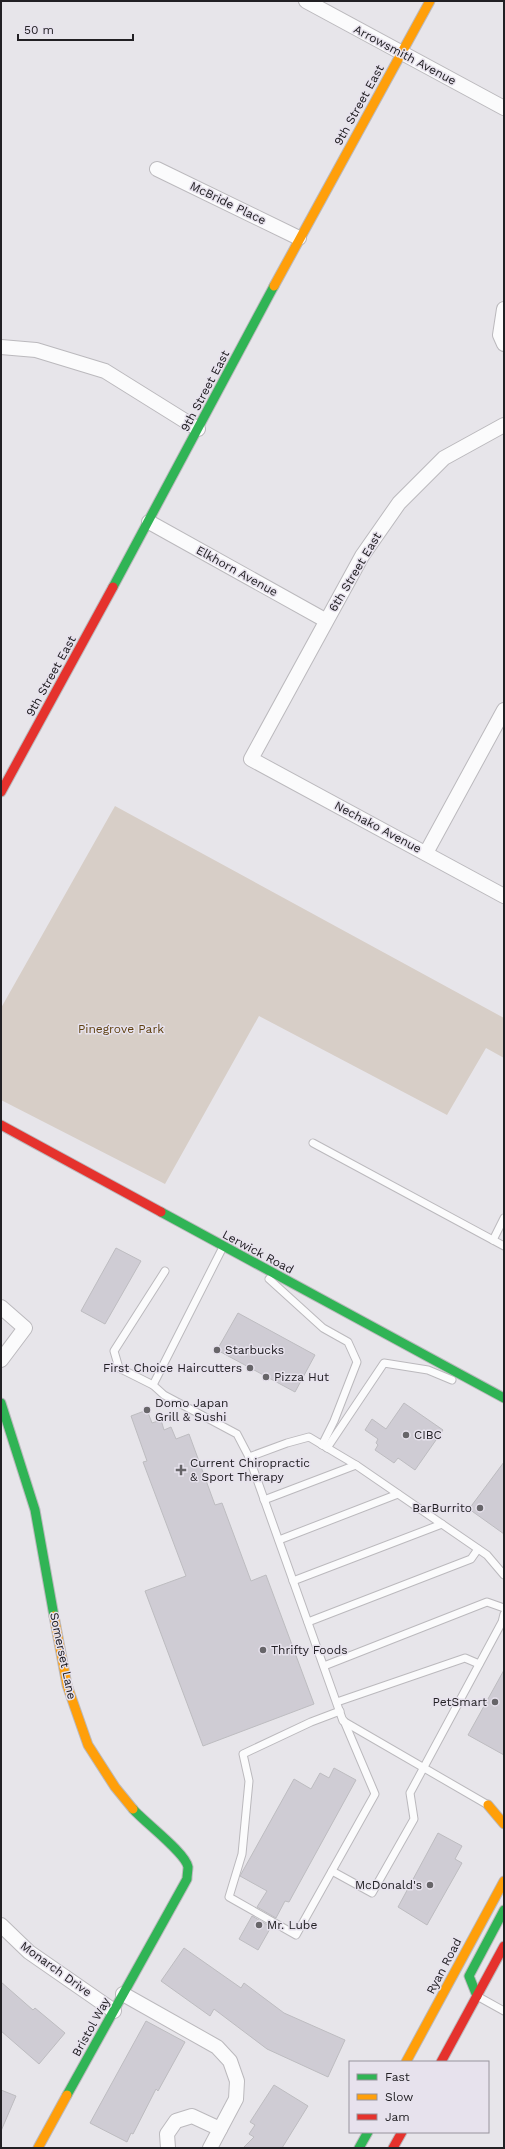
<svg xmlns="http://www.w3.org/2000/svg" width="505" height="2149" font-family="'Work Sans',sans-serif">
	<rect width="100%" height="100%" fill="#e7e5ea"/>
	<polygon fill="#d7cec7" points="115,806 504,1018 504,1058 486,1048 447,1115 259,1016 165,1184 1,1100 1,1008"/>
	<g fill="#cfccd4" stroke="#bdbcc0">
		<polygon points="116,1248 141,1261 105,1324 81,1311"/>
		<polygon points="238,1313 315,1355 295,1392 217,1350"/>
		<polygon points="404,1403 443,1430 415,1470 398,1458 394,1463 375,1450 378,1445 376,1443 378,1439 365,1430 372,1419 386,1429"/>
		<polygon points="147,1410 152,1423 161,1420 164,1430 171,1427 176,1439 189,1434 215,1505 222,1503 251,1581 266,1575 314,1704 203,1746 145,1591 186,1576 143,1462 147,1461 131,1416"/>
		<polygon points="504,1462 504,1534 469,1509"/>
		<polygon points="504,1670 504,1755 468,1735"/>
		<polygon points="334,1768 356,1780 289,1902 285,1901 276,1918 257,1907 267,1891 240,1876 294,1779 311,1789 320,1773 329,1778"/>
		<polygon points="438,1833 462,1846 455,1859 462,1863 427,1925 398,1907"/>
		<polygon points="252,1916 271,1927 258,1950 239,1939"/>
		<polygon points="184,1948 241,1988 244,1983 284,2013 345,2040 328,2077 267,2049 214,2009 210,2016 161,1981"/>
		<polygon points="1,1982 33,2010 35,2008 65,2033 39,2064 1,2031"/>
		<polygon points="146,2021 185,2042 158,2091 156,2089 133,2134 131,2133 127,2142 90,2123"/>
		<polygon points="274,2085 308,2106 282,2148 243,2148 254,2137 249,2134 255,2125 250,2122"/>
		<polygon points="1,2090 16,2096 1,2131"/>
	</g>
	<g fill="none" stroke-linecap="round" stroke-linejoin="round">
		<defs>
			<g id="lane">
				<polyline points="313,1143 504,1246"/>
				<polyline points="493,1240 504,1218"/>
				<polyline points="223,1247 153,1385 164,1395 237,1434 249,1457 343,1721 488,1805"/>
				<polyline points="269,1279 323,1328 348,1342 357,1362 334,1421 322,1445"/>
				<polyline points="153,1385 119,1368 114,1351 165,1271"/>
				<polyline points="327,1448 384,1363 428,1370 452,1380"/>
				<polyline points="249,1457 287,1443 309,1437 356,1465 487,1555 504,1575"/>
				<polyline points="264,1500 356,1465"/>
				<polyline points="279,1540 398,1494"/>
				<polyline points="293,1581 442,1524"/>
				<polyline points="308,1622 471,1559 478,1549"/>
				<polyline points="324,1666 487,1602 504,1608"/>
				<polyline points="337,1702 465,1658 479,1664"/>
				<polyline points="340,1711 311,1722 243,1754 249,1781 242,1854 229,1897 296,1935 375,1794 344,1721"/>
				<polyline points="332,1871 372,1893 414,1819 410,1793 502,1622 504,1614"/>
				<polyline points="477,1996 504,2011"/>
			</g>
			<g id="street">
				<polyline points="306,1 504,108"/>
				<polyline points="157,169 299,238"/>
				<polyline points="504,309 500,335 504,344"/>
				<polyline points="1,347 36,350 105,371 198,429"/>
				<polyline points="504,425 444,458 399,503 362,556 251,759 504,896"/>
				<polyline points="149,522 325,620"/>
				<polyline points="426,853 504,710"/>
				<polyline points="1,1307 25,1328 1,1360"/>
				<polyline points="1,1925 29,1952 114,2011"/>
				<polyline points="123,1994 217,2047 230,2061 237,2081 236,2099 210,2148"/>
				<polyline points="168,2148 167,2134 176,2121 192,2116 220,2129"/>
			</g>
			<g id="fast">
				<polyline points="113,587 274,286"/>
				<polyline points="161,1212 504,1398"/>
				<polyline points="1,1403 35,1510 54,1616"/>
				<polyline points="477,1996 469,1976 504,1910"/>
				<path d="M67,2095L187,1879C187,1875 188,1870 188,1867C186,1853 144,1822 133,1809"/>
				<polyline points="359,2148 368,2132"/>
			</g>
			<g id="slow">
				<polyline points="274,286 430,1"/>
				<polyline points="54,1616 67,1685 88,1745 115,1787 133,1809"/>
				<polyline points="488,1805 504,1824"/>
				<polyline points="406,2062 504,1881"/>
				<polyline points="38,2148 67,2095"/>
			</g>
			<g id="jam">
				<polyline points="1,792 113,587"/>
				<polyline points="1,1125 161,1212"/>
				<polyline points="441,2062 504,1946"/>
				<polyline points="393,2148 402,2132"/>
			</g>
		</defs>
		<use href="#lane" stroke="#bbb9bd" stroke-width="9"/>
		<use href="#street" stroke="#bbb9bd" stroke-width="16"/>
		<use href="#fast" stroke="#bbb9bd" stroke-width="11"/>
		<use href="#slow" stroke="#bbb9bd" stroke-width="11"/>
		<use href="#jam" stroke="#bbb9bd" stroke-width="11"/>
		<use href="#lane" stroke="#fbfbfc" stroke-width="7"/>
		<use href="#street" stroke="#fbfbfc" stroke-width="14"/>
		<use href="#fast" stroke="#30b455" stroke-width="9"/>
		<use href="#slow" stroke="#ff9f0a" stroke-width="9"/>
		<use href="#jam" stroke="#e5322d" stroke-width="9"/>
	</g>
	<g fill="#676569" stroke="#e7e2ed" stroke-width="1.5">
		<circle cx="217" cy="1350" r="4"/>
		<circle cx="250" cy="1368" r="4"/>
		<circle cx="266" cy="1377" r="4"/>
		<circle cx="147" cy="1410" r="4"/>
		<circle cx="406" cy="1435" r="4"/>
		<path d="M179 1464h4v4h4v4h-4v4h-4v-4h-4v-4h4z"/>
		<circle cx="480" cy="1508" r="4"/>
		<circle cx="263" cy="1650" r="4"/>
		<circle cx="495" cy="1702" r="4"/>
		<circle cx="430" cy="1885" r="4"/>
		<circle cx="259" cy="1925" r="4"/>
	</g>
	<g text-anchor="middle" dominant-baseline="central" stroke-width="3" stroke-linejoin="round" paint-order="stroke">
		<g font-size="12" fill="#222024" stroke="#e7e2ed">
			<text transform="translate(405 55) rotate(28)">Arrowsmith Avenue</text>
			<text transform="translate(359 105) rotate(-61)">9th Street East</text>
			<text transform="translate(228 203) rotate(26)">McBride Place</text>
			<text transform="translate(205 391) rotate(-62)">9th Street East</text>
			<text transform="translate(237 571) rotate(29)">Elkhorn Avenue</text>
			<text transform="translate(355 572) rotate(-59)">6th Street East</text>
			<text transform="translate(51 676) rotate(-61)">9th Street East</text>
			<text transform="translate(378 827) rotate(28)">Nechako Avenue</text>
			<text transform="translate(258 1252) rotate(28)">Lerwick Road</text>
			<text transform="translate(63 1656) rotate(78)">Somerset Lane</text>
			<text transform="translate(444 1966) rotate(-62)">Ryan Road</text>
			<text transform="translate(56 1969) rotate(36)">Monarch Drive</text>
			<text transform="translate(91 2027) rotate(-61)">Bristol Way</text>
		</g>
		<g font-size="12" fill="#5e3f0e" stroke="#e7e2ed">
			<text x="121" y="1029">Pinegrove Park</text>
		</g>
		<g font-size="12" fill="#222024" stroke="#e7e2ed" text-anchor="start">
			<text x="225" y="1350">Starbucks</text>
			<text x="242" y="1368" text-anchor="end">First Choice Haircutters</text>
			<text x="274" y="1377">Pizza Hut</text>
			<text x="155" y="1403">Domo Japan<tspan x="155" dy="14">Grill &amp; Sushi</tspan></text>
			<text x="414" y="1435">CIBC</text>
			<text x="190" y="1463">Current Chiropractic<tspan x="190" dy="14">&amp; Sport Therapy</tspan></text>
			<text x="472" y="1508" text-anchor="end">BarBurrito</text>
			<text x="271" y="1650">Thrifty Foods</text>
			<text x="487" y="1702" text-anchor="end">PetSmart</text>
			<text x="422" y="1885" text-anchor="end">McDonald's</text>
			<text x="267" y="1925">Mr. Lube</text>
		</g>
	</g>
	<rect width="505" height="2149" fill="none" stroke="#222024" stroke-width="4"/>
	<rect x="349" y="2061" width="140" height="72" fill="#e7e2ed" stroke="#98949d"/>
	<rect x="357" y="2074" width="20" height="6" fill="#30b455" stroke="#98949d"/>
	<text x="385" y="2081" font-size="12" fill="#222024">Fast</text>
	<rect x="357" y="2094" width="20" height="6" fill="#ff9f0a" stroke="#98949d"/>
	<text x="385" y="2101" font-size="12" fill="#222024">Slow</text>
	<rect x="357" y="2114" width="20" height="6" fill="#e5322d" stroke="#98949d"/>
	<text x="385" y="2121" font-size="12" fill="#222024">Jam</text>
	<path d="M18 34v6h115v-6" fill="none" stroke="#222024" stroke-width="2"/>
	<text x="24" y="34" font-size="12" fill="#222024" stroke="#e7e2ed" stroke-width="3" paint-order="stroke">50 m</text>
</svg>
